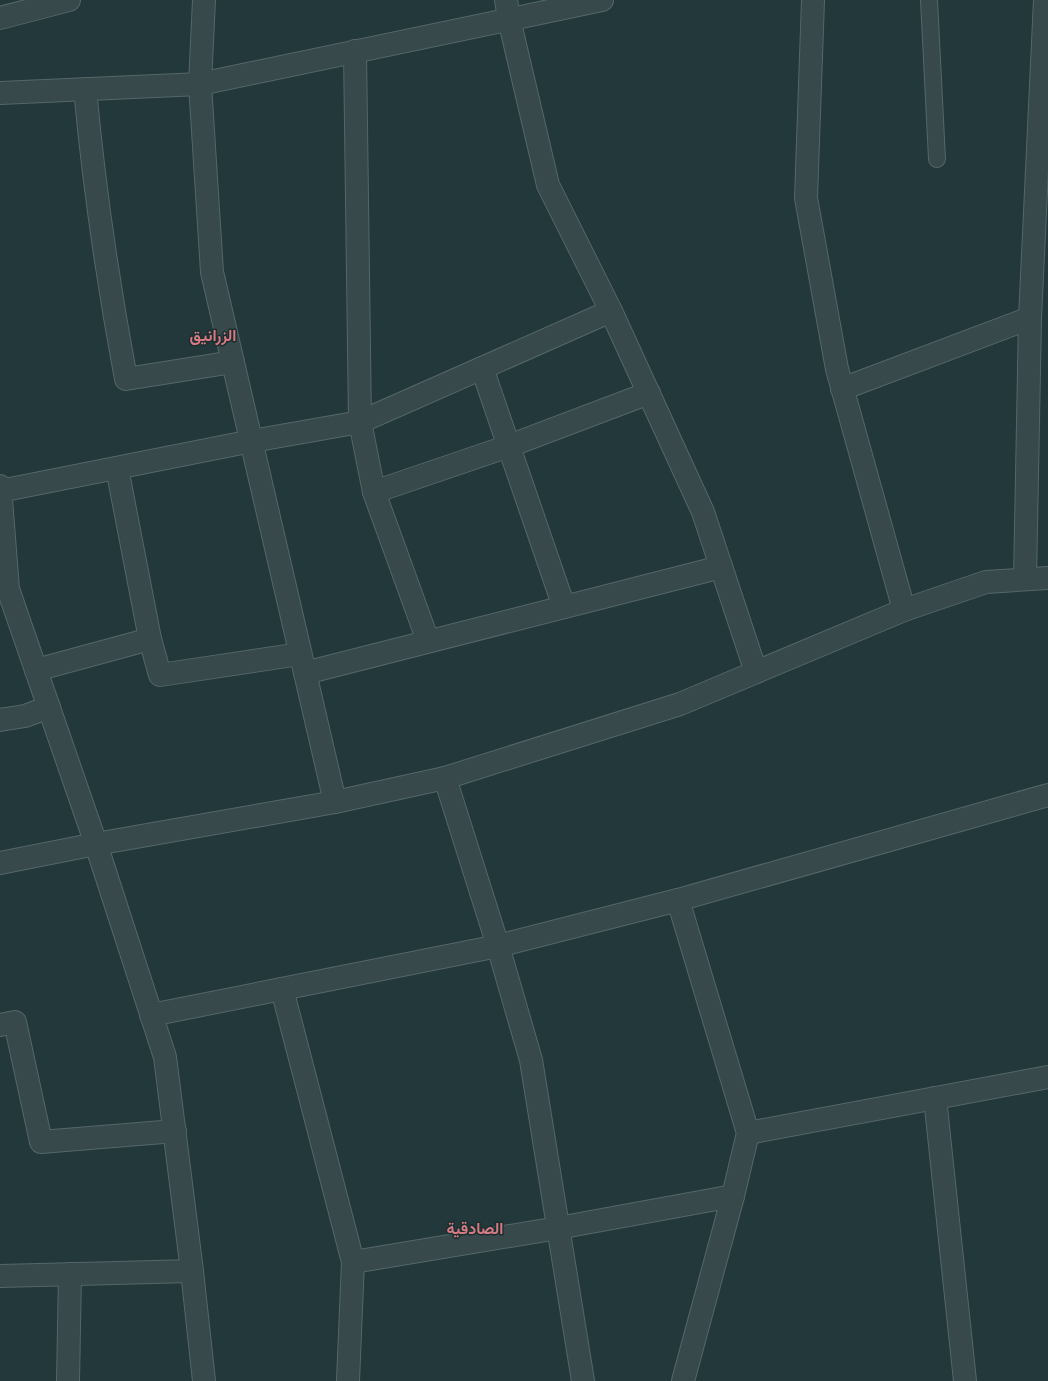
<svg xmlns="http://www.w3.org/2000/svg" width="1048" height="1381" font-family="'Nunito Sans',Vazirmatn,sans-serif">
	<rect width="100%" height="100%" fill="#23383a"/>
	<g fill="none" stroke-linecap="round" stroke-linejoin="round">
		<defs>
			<polyline id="service" points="929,0 937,159"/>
			<g id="minor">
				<polyline points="204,0 200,84 212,272 335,802"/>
				<polyline points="506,0 509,19 548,185 611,311 703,512 756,672"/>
				<polyline points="813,0 806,198 837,369 904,610"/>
				<polyline points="0,18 69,0"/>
				<polyline points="355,51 360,422 374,492 428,641"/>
				<path d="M85,89C94,186 108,283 126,379L233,362"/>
				<polyline points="0,93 200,84 602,0"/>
				<polyline points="482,368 564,607"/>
				<polyline points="842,389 1030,318"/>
				<polyline points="117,468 150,639"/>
				<polyline points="0,486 8,589 96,844 165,1057 192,1271 204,1381"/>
				<polyline points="0,491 252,441 360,422 611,311"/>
				<polyline points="374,492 509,446 649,393"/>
				<polyline points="1025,579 1030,318 1045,0"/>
				<polyline points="36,670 150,639 160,675 300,654"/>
				<polyline points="305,673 721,567"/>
				<polyline points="0,720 25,716 49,707"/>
				<polyline points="445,778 498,946 531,1060 583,1381"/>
				<polyline points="0,863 96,844 335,802 445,778 680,704 904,610 986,582 1048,578"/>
				<polyline points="678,900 748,1133 733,1196 683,1381"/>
				<polyline points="282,989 353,1262 348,1381"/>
				<polyline points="151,1015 498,946 678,900 1048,795"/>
				<polyline points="0,1025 15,1022 41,1142 175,1131"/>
				<polyline points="935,1098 965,1381"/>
				<polyline points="748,1133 1048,1077"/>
				<polyline points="353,1262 558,1228 733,1196"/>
				<polyline points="0,1276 192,1271"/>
				<polyline points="68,1381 70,1274"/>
			</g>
		</defs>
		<use href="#service" stroke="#556768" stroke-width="18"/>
		<use href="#minor" stroke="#556768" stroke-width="24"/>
		<use href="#service" stroke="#37494a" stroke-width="16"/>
		<use href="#minor" stroke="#37494a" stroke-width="22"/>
	</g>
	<g text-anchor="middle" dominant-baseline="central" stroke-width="3" stroke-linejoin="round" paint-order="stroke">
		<g font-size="16" font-weight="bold" fill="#d67b83" stroke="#1c2e2f">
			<text x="213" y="336">الزرانيق</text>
			<text x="475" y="1229">الصادقية</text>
		</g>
	</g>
</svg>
